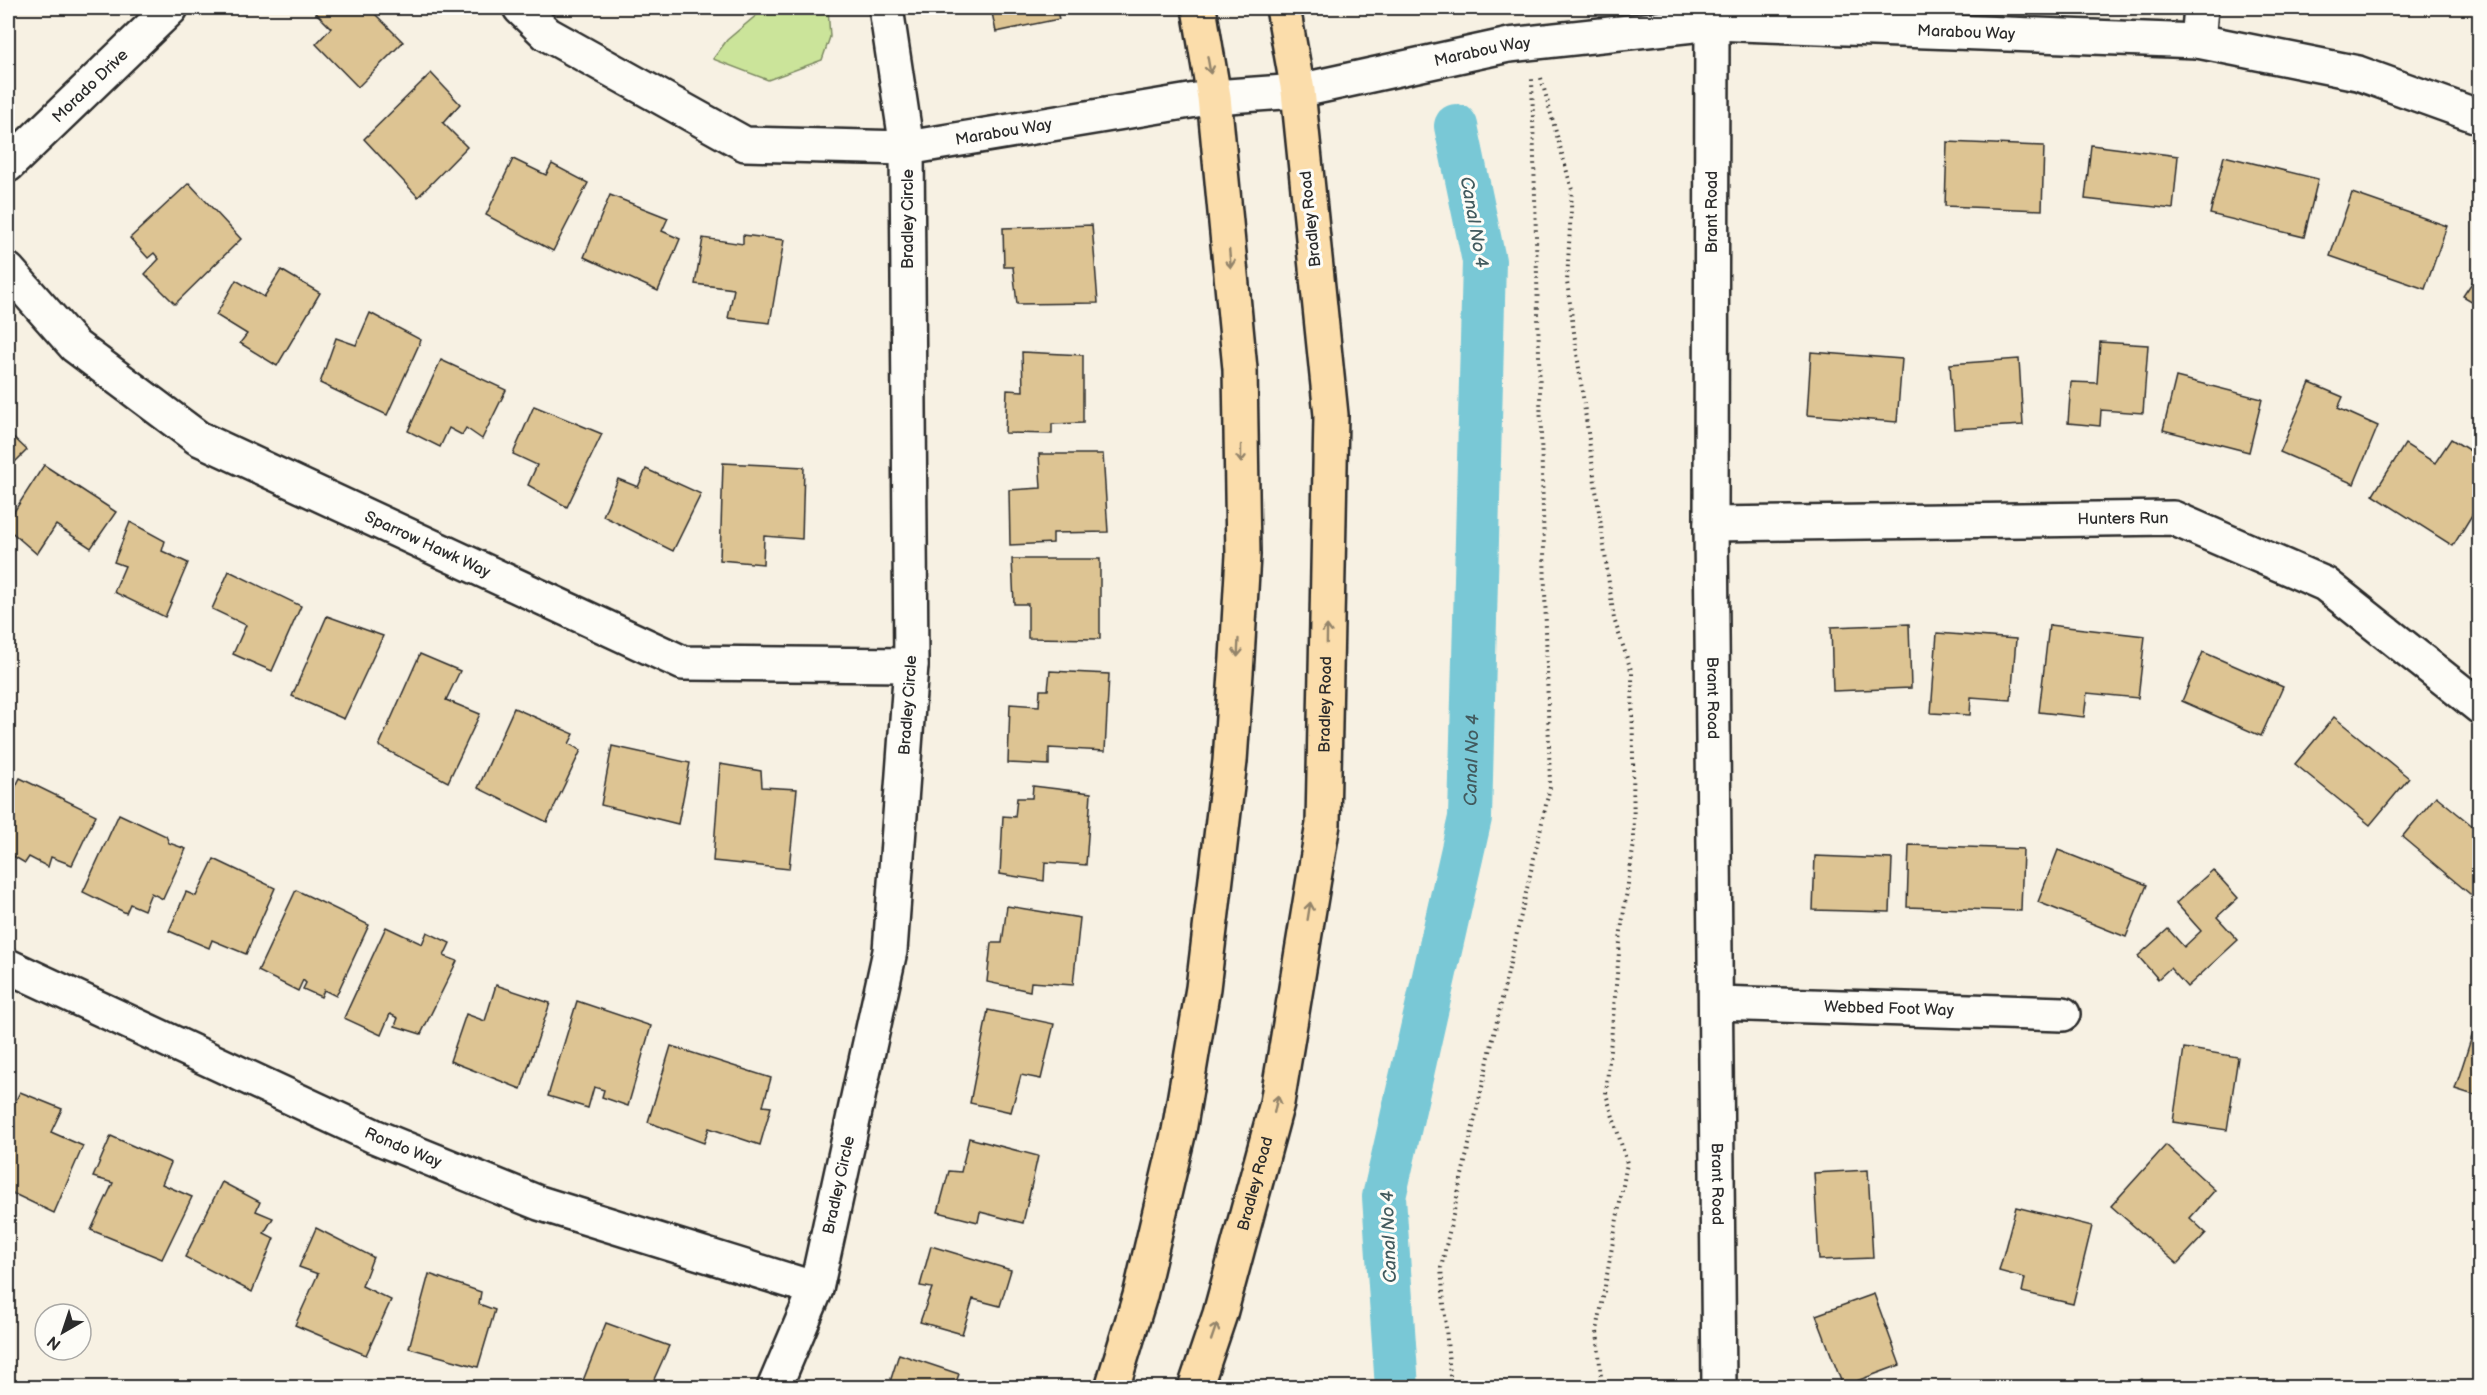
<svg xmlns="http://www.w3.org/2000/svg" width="2487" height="1395" font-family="'Balsamiq Sans',sans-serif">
	<rect width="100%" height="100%" fill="#f7f1e3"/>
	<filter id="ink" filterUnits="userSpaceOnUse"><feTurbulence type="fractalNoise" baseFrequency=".0167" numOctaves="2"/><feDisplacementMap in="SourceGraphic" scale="12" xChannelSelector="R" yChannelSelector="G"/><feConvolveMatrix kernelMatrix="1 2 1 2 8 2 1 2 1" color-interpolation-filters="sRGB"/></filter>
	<g filter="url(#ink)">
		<polygon fill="#cbe49a" stroke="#7b8862" stroke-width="1.5" points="765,8 828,8 830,37 822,60 768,80 713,59 727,40"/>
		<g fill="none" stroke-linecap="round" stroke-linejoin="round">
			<path stroke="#79c8d6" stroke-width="44" id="s1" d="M1397,1388L1384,1197L1470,818L1484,261L1456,126"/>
		</g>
		<g fill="#ddc493" stroke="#2b2b2b" stroke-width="1.5">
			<polygon points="322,8 369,8 403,42 358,87 316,44 331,28 316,13"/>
			<polygon points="991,8 1056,8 1059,19 996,32"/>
			<polygon points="431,73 460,104 443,123 467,147 418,197 364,139"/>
			<polygon points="1947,142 2044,146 2042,210 1945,206"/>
			<polygon points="2091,145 2178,156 2173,209 2085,199"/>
			<polygon points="2224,156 2318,179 2304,237 2210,214"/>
			<polygon points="513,159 546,175 552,164 588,183 553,251 486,215"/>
			<polygon points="189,183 241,239 175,304 145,274 159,259 154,253 148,258 130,238"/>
			<polygon points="2352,193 2447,226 2425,289 2330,256"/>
			<polygon points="610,195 668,218 662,231 680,239 658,291 584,257"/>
			<polygon points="1092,225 1098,303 1017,304 1013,267 1004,267 1003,228"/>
			<polygon points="743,235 784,240 770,323 728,318 734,289 695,284 703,238 743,244"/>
			<polygon points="281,270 320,293 277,366 240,343 247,334 216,315 236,280 264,297"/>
			<polygon points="2480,271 2480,306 2463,296"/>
			<polygon points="370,313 421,340 387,415 320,383 336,338 356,345"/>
			<polygon points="2100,342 2148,345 2143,413 2101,410 2100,426 2068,423 2071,382 2097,383"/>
			<polygon points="1022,352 1083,355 1083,423 1052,424 1052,434 1005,433 1007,390 1023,391"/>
			<polygon points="1811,352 1902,359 1897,422 1807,415"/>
			<polygon points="2019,359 2023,425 1954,429 1950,364"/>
			<polygon points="441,360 506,390 482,439 466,428 462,435 449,428 440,447 408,431"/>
			<polygon points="2176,377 2262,399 2249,452 2163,430"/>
			<polygon points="2310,383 2343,397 2338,408 2378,426 2354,484 2280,452"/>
			<polygon points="534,406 602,434 567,507 528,485 537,465 513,454"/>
			<polygon points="8,432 27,450 8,469"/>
			<polygon points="2451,439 2480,457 2480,502 2453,546 2373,495 2405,444 2435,463"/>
			<polygon points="1039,454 1103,454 1108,532 1053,533 1053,543 1010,545 1009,490 1041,488"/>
			<polygon points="723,463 804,467 802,539 764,536 763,564 720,560"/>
			<polygon points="44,465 116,512 91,548 56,525 37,554 8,529 8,521"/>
			<polygon points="646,469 701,494 673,551 603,516 618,479 638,487"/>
			<polygon points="130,522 165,541 162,551 188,563 165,617 114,592 125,566 114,562"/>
			<polygon points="1012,559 1100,559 1100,639 1028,638 1028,604 1014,604"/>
			<polygon points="229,571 301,606 272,671 233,654 246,625 212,609"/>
			<polygon points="327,616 383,636 344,719 292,696"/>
			<polygon points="1909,624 1911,688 1833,691 1831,627"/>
			<polygon points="2049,625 2145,636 2138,698 2087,693 2084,717 2039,712"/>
			<polygon points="1937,633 2016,639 2011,700 1971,697 1970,715 1931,713"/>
			<polygon points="2203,652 2283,687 2261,736 2182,701"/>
			<polygon points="420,654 460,671 446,700 480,714 448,782 379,746"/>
			<polygon points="1050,671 1109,674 1105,751 1049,748 1049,765 1008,763 1010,704 1039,706 1040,690 1048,690"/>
			<polygon points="514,708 574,734 569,744 581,750 547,822 478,788"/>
			<polygon points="2334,717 2409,778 2370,825 2295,764"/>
			<polygon points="612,746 690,763 678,824 601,805"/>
			<polygon points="720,764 761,771 762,787 797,789 789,869 713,861"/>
			<polygon points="20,778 96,815 72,865 51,857 48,867 29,857 25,863 8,853 8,802"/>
			<polygon points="1033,786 1091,793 1086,865 1045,862 1044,881 1000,874 1003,816 1015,817 1017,798 1032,798"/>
			<polygon points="2436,796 2480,832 2480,895 2476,899 2402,837"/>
			<polygon points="119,814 166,836 169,843 186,849 163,899 151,893 144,910 130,904 126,913 83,892"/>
			<polygon points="1909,845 2023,849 2021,911 1907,907"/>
			<polygon points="2058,850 2147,885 2126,937 2038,902"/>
			<polygon points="1815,856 1892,859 1890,912 1813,910"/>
			<polygon points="214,859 275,888 246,954 212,940 209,948 169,931 186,892 196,896"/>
			<polygon points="2213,870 2238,898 2217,917 2238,940 2187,987 2170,968 2158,979 2138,956 2168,929 2184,947 2201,931 2176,903"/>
			<polygon points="296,890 369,925 336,996 324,990 321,997 303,989 306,983 303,980 298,991 258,971"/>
			<polygon points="1007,906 1080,918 1073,985 1031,982 1030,991 987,982 991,943 1002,943"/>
			<polygon points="386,927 422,944 427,932 450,943 444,956 457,961 421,1034 395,1026 398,1018 390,1014 381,1035 344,1018"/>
			<polygon points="496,985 550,1003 521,1089 450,1061 466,1014 485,1021"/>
			<polygon points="577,1001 651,1026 628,1106 602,1097 604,1090 594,1087 588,1108 548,1096"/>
			<polygon points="988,1010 1054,1024 1041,1079 1021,1075 1011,1112 970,1103"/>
			<polygon points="2473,1033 2480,1036 2480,1097 2455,1089"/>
			<polygon points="671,1046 771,1078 763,1106 771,1107 760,1145 709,1128 704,1143 648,1122"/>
			<polygon points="2184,1048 2238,1057 2227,1130 2173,1122"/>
			<polygon points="20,1092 62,1109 51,1132 83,1146 54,1213 8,1191 8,1117"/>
			<polygon points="111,1136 171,1163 162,1184 192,1197 162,1259 91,1230 113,1183 93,1177"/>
			<polygon points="969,1138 1038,1156 1023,1223 980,1212 978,1222 938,1212 949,1171 961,1172"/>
			<polygon points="2480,1144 2480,1168 2472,1147"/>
			<polygon points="2166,1145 2215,1190 2190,1218 2206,1233 2177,1264 2111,1206"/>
			<polygon points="1868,1170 1873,1258 1819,1260 1814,1173"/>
			<polygon points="222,1182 260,1202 256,1211 273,1218 264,1233 274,1238 252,1292 185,1257"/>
			<polygon points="2016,1207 2092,1226 2073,1304 2022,1292 2025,1278 1999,1271"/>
			<polygon points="316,1228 373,1257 362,1286 391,1300 366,1355 295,1325 318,1274 299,1267"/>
			<polygon points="931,1246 1011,1270 1000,1306 973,1299 962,1334 920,1322 932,1288 920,1286"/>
			<polygon points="429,1274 481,1292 479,1304 495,1310 478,1367 409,1348"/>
			<polygon points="1874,1294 1900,1365 1843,1386 1816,1315"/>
			<polygon points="606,1323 669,1346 650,1388 580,1388"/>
			<polygon points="899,1354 959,1374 954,1388 888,1388"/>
			<polygon points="2142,1379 2146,1388 2123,1388"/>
		</g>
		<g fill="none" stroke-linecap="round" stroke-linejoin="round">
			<defs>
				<g id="minor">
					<path id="s2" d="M520,8L547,34L745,144L907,148L1214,97L1298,91L1509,45L1712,23L2198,41L2358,73L2480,117"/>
					<path id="s3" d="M1712,8L1711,524L1719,1388"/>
					<polyline points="2198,41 2201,8"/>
					<path id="s4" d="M8,165L171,8"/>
					<path id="s5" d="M8,270L75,346L198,438L683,663L911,665"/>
					<path id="s6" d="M1711,524L2173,518L2325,584L2480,707"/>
					<path id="s7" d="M8,966L374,1136L539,1203L816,1289"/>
					<path id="s8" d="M1717,1003L2063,1014"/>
					<path id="s9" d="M774,1388L816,1289L890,951L911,665L907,148L886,8"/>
				</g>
				<g id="major">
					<polyline points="1112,1388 1140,1296 1179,1131 1203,988 1230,761 1237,658 1243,555 1240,369 1214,97 1199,8"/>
					<path id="s10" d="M1195,1388L1220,1314L1277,1103L1323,824L1331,415L1298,91L1283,8"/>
				</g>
			</defs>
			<use href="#minor" stroke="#2b2b2b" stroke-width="38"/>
			<use href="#major" stroke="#2b2b2b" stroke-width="38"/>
			<g stroke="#2b2b2b" stroke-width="4" stroke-dasharray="1.5 4.5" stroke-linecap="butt">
				<polyline points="1541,78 1572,190 1567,282 1614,619 1632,673 1634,843 1621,931 1606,1094 1627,1163 1597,1331 1602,1388"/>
				<polyline points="1451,1388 1441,1268 1550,787 1532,79"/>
			</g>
			<use href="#minor" stroke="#fdfcf7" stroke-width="33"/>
			<use href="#major" stroke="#fbddab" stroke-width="33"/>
		</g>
		<defs><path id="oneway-shaft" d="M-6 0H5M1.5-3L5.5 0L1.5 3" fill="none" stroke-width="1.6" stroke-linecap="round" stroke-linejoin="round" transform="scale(1.5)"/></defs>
		<g stroke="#93846b">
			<use href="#oneway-shaft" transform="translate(1209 65) rotate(80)"/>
			<use href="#oneway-shaft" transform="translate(1230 259) rotate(85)"/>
			<use href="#oneway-shaft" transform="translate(1241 454) rotate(90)"/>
			<use href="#oneway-shaft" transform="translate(1327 634) rotate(-89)"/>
			<use href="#oneway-shaft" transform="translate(1238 648) rotate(93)"/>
			<use href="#oneway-shaft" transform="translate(1309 911) rotate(-81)"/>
			<use href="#oneway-shaft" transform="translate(1276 1104) rotate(-78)"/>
			<use href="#oneway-shaft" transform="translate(1214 1332) rotate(-71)"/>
		</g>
	</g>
	<g text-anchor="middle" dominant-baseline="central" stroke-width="6" stroke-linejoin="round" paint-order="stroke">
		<g font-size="16" fill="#2b2b2b" stroke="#fdfcf7">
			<text stroke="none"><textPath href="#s2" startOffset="1496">Marabou Way</textPath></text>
			<text stroke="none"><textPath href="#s2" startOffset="1010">Marabou Way</textPath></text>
			<text stroke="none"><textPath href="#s4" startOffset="114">Morado Drive</textPath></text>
			<text stroke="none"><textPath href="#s2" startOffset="524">Marabou Way</textPath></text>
			<text transform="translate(1712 212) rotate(-90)">Brant Road</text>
			<text transform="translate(908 219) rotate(-90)">Bradley Circle</text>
			<text transform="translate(1311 219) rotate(-96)">Bradley Road</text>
			<text stroke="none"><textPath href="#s6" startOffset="412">Hunters Run</textPath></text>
			<text stroke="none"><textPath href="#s5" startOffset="508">Sparrow Hawk Way</textPath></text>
			<text stroke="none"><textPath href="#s3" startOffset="690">Brant Road</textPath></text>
			<text stroke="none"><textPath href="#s10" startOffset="699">Bradley Road</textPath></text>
			<text stroke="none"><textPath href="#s9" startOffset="700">Bradley Circle</textPath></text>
			<text stroke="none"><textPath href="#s8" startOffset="172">Webbed Foot Way</textPath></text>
			<text stroke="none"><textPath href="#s7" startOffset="435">Rondo Way</textPath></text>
			<text stroke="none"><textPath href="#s10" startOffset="213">Bradley Road</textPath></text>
			<text stroke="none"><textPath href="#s3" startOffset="1176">Brant Road</textPath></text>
			<text stroke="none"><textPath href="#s9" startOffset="214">Bradley Circle</textPath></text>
		</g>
		<g font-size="18" font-style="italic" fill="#425a5e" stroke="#fdfcf7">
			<text transform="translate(1474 222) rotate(80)">Canal No 4</text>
			<text stroke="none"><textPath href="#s1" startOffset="638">Canal No 4</textPath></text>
			<text transform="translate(1389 1237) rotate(-92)">Canal No 4</text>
		</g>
	</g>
	<rect width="2487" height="1395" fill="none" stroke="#fdfcf7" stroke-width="30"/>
	<rect x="15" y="15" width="2457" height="1365" fill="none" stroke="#2b2b2b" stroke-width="2" filter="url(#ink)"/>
	<g transform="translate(63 1332) rotate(219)"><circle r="28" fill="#fdfcf7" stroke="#a9a8a5" stroke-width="1.5"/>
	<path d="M0-4.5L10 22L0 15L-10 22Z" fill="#2b2b2b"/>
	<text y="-9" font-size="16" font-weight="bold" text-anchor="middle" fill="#2b2b2b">N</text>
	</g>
</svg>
